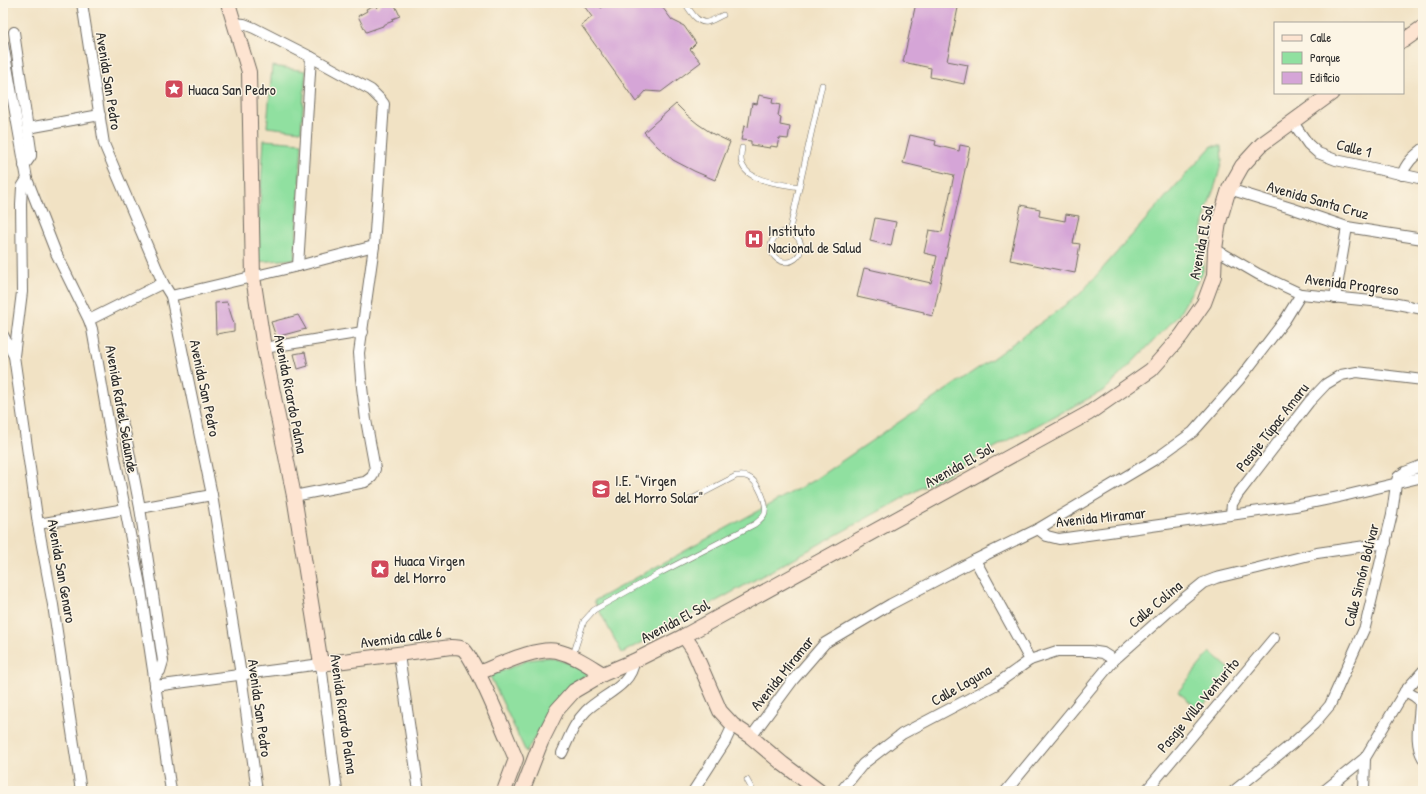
<svg xmlns="http://www.w3.org/2000/svg" width="1426" height="794" font-family="'Patrick Hand',sans-serif">
	<rect width="100%" height="100%" fill="#fcf5e5"/>
	<filter id="ink" filterUnits="userSpaceOnUse"><feTurbulence type="fractalNoise" baseFrequency=".025" numOctaves="2"/><feDisplacementMap in="SourceGraphic" scale="8" xChannelSelector="R" yChannelSelector="G"/><feConvolveMatrix kernelMatrix="1 2 1 2 8 2 1 2 1" color-interpolation-filters="sRGB"/></filter>
	<filter id="wash" filterUnits="userSpaceOnUse"><feTurbulence type="fractalNoise" baseFrequency=".012" numOctaves="4" result="noise"/><feDisplacementMap in="SourceGraphic" scale="16" xChannelSelector="R" yChannelSelector="G"/><feGaussianBlur stdDeviation="0.9" result="paint"/><feColorMatrix in="noise" values="0 0 0 0 0 0 0 0 0 0 0 0 0 0 0 0 0 1.4 0 .05"/><feComposite in="paint" operator="in"/></filter>
	<g filter="url(#wash)">
		<rect width="100%" height="100%" fill="#f1e2c4"/>
		<g fill="#90e0a0" stroke="#5e8666">
			<polygon points="272,66 306,71 301,131 267,127"/>
			<polygon points="264,140 302,143 295,259 256,262"/>
			<polygon points="1212,146 1221,146 1222,161 1216,183 1207,208 1202,232 1203,272 1178,316 1105,390 1003,443 622,653 594,601 814,480 993,358 1080,294 1171,191"/>
			<polygon points="1210,652 1232,671 1200,710 1178,692"/>
			<polygon points="550,657 574,665 589,674 573,682 554,705 526,752 490,676 528,660"/>
		</g>
		<g id="blocks">
			<g fill="#d5a5d7">
				<polygon points="382,3 394,3 400,16 392,19 393,21 383,25 383,26 366,32 358,16 367,11 366,9 375,5 377,8"/>
				<polygon points="582,3 598,3 601,8 609,3 659,3 672,20 684,26 696,43 690,49 701,62 661,92 646,91 636,102 581,25 592,17"/>
				<polygon points="916,3 959,3 947,61 968,65 964,84 930,77 931,68 903,62"/>
				<polygon points="759,95 773,98 772,103 780,105 778,116 781,117 780,125 790,127 788,139 779,138 777,147 771,146 770,148 751,145 751,141 741,140 744,126 748,127 752,103 757,104"/>
				<polygon points="676,104 687,115 698,124 713,134 730,142 715,180 694,171 673,160 657,146 644,132"/>
				<polygon points="910,135 936,141 935,145 959,151 960,145 970,147 933,316 924,314 924,312 857,297 864,268 931,283 937,256 924,253 929,230 942,232 954,175 903,163"/>
				<polygon points="1021,205 1040,209 1039,216 1065,221 1066,214 1079,216 1073,243 1080,244 1075,273 1010,260"/>
				<polygon points="875,218 896,222 891,246 870,241"/>
				<polygon points="227,302 234,324 234,331 216,334 215,303"/>
				<polygon points="298,315 306,329 276,337 271,322"/>
				<polygon points="305,352 308,366 298,369 294,354"/>
			</g>
		</g>
	</g>
	<g filter="url(#ink)">
		<use href="#blocks" fill-opacity="0" stroke="#706b61" stroke-width="1"/>
		<g fill="none" stroke-linecap="round" stroke-linejoin="round">
			<defs>
				<g id="lane">
					<path d="M685,3C690,10 697,24 707,22C712,21 718,17 723,15"/>
					<path d="M742,148C741,153 740,159 742,164C748,182 783,184 799,187"/>
					<circle cx="786" cy="247" r="15"/>
					<polyline points="789,233 822,85"/>
					<path d="M573,655L584,621L594,610L662,572L755,524C758,521 762,519 764,515C769,505 758,481 748,477C744,475 740,476 736,476L686,502"/>
					<polyline points="747,780 753,791"/>
				</g>
				<g id="street">
					<polyline points="82,3 104,144 163,283 171,296 212,495 241,675 257,791"/>
					<polyline points="234,23 244,24 254,28 311,57 371,90 381,100 384,104 374,246 359,353 361,379 366,420 375,469 372,477 365,482 294,496"/>
					<polyline points="14,32 31,150 31,156 24,166"/>
					<polyline points="3,44 27,179 56,253 89,320 92,329 111,437 141,590 171,791"/>
					<polyline points="1292,121 1308,144 1318,153 1336,160 1423,179"/>
					<polyline points="28,128 100,115"/>
					<path d="M1402,175C1406,163 1413,157 1423,149"/>
					<polyline points="27,179 22,187 21,204 22,292 14,356 38,524 53,605 81,791"/>
					<polyline points="1229,189 1291,208 1347,227 1423,239"/>
					<polyline points="1215,249 1258,274 1301,294 1392,303 1423,309"/>
					<polyline points="298,266 311,57"/>
					<polyline points="171,296 298,266 374,246"/>
					<polyline points="1335,298 1347,227"/>
					<polyline points="89,320 163,283"/>
					<polyline points="3,335 14,356"/>
					<polyline points="264,348 363,332"/>
					<polyline points="121,420 126,436 140,508 163,661 160,671 154,678"/>
					<polyline points="140,508 212,495"/>
					<polyline points="1231,514 1232,504 1238,494 1309,402 1326,384 1341,375 1357,372 1423,380"/>
					<polyline points="38,524 125,509"/>
					<polyline points="1038,529 1047,536 1059,539 1295,506 1339,497 1423,477"/>
					<polyline points="975,560 1030,660"/>
					<polyline points="399,655 419,791"/>
					<polyline points="155,686 321,664 337,791"/>
					<path d="M1405,691L1414,696L1420,701C1420,720 1413,741 1423,758"/>
					<polyline points="751,737 793,680 825,643 891,604 975,560 1038,529 1157,458 1193,432 1239,380 1285,320 1301,294"/>
					<path d="M562,753C569,738 574,723 586,711C602,695 632,686 634,661"/>
					<polyline points="694,790 725,742 733,725"/>
					<polyline points="841,791 863,764 902,734 995,685 1030,660 1057,651 1090,651 1103,653 1114,660"/>
					<polyline points="1006,791 1114,660 1176,605 1203,583 1216,578 1258,568 1317,553 1386,543"/>
					<polyline points="1146,791 1274,638"/>
					<polyline points="1234,791 1293,743 1314,724 1330,705 1365,627 1392,514 1396,484 1398,477 1405,472 1423,465"/>
					<polyline points="1324,791 1365,758 1405,691 1423,671"/>
					<polyline points="1364,791 1365,758"/>
				</g>
				<g id="secondary">
					<path d="M228,3L249,72L253,277L264,348L294,496L321,664L451,647C455,647 460,647 463,649C475,658 508,741 516,759L504,791"/>
					<polyline points="1403,41 1423,27"/>
					<polyline points="684,636 693,649 720,711 733,725 751,737 783,764 819,791"/>
					<path d="M478,673C497,666 537,646 557,651C574,655 588,665 603,674"/>
					<polyline points="522,791 541,742 557,710 574,691 603,674 634,661 684,636 1089,413 1151,370 1181,336 1204,303 1214,276 1215,249 1219,222 1229,189 1242,166 1262,144 1332,93"/>
				</g>
			</defs>
			<use href="#lane" stroke="#706b61" stroke-width="6"/>
			<use href="#street" stroke="#706b61" stroke-width="12"/>
			<use href="#secondary" stroke="#706b61" stroke-width="16"/>
			<use href="#lane" stroke="#fff" stroke-width="5"/>
			<use href="#street" stroke="#fff" stroke-width="10"/>
			<use href="#secondary" stroke="#fde4d1" stroke-width="14"/>
		</g>
	</g>
	<defs>
		<symbol id="sight-square" viewBox="-11 -11 22 22"><rect x="-9" y="-9" width="18" height="18" rx="4" fill="#d1495b" stroke="#fcf5e5"/><path d="M0-6L1.8-2.2L6-1.7L2.9 1.2L3.7 5.4L0 3.3L-3.7 5.4L-2.9 1.2L-6-1.7L-1.8-2.2Z" fill="#fff"/></symbol>
		<symbol id="hospital-square" viewBox="-11 -11 22 22"><rect x="-9" y="-9" width="18" height="18" rx="4" fill="#d1495b" stroke="#fcf5e5"/><path d="M-5-5h3v3.5h4V-5h3V5h-3V1.5h-4V5h-3Z" fill="#fff"/></symbol>
		<symbol id="school-square" viewBox="-11 -11 22 22"><rect x="-9" y="-9" width="18" height="18" rx="4" fill="#d1495b" stroke="#fcf5e5"/><path d="M0-5L7-2L0 1L-7-2ZM-4 1L0 2.5L4 1V4Q0 6-4 4Z" fill="#fff"/></symbol>
	</defs>
	<g fill-rule="evenodd">
		<use href="#sight-square" x="163" y="78" width="22" height="22"/>
		<use href="#hospital-square" x="743" y="228" width="22" height="22"/>
		<use href="#school-square" x="590" y="478" width="22" height="22"/>
		<use href="#sight-square" x="369" y="558" width="22" height="22"/>
	</g>
	<g text-anchor="middle" dominant-baseline="central" stroke-width="3" stroke-linejoin="round" paint-order="stroke">
		<g font-size="15" fill="#2b2b2b" stroke="#fcf5e5">
			<text transform="translate(109 81) rotate(81)">Avenida San Pedro</text>
			<text transform="translate(1354 148) rotate(14)">Calle 1</text>
			<text transform="translate(1318 200) rotate(16)">Avenida Santa Cruz</text>
			<text transform="translate(1201 242) rotate(-79)">Avenida El Sol</text>
			<text transform="translate(1352 284) rotate(7)">Avenida Progreso</text>
			<text transform="translate(205 388) rotate(78)">Avenida San Pedro</text>
			<text transform="translate(291 394) rotate(79)">Avenida Ricardo Palma</text>
			<text transform="translate(122 409) rotate(80)">Avenida Rafael Selaunde</text>
			<text transform="translate(1272 427) rotate(-52)">Pasaje Túpac Amaru</text>
			<text transform="translate(959 465) rotate(-29)">Avenida El Sol</text>
			<text transform="translate(1101 517) rotate(-6)">Avenida Miramar</text>
			<text transform="translate(62 571) rotate(80)">Avenida San Genaro</text>
			<text transform="translate(1361 575) rotate(-76)">Calle Simón Bolívar</text>
			<text transform="translate(1155 604) rotate(-40)">Calle Colina</text>
			<text transform="translate(675 621) rotate(-28)">Avenida El Sol</text>
			<text transform="translate(401 637) rotate(-8)">Avemida calle 6</text>
			<text transform="translate(782 673) rotate(-51)">Avenida Miramar</text>
			<text transform="translate(961 685) rotate(-30)">Calle Laguna</text>
			<text transform="translate(1198 705) rotate(-50)">Pasaje Villa Venturito</text>
			<text transform="translate(260 708) rotate(82)">Avenida San Pedro</text>
			<text transform="translate(344 714) rotate(82)">Avenida Ricardo Palma</text>
		</g>
		<g font-size="15" fill="#2b2b2b" stroke="#fcf5e5" text-anchor="start">
			<text x="188" y="89">Huaca San Pedro</text>
			<text x="768" y="230">Instituto<tspan x="768" dy="17">Nacional de Salud</tspan></text>
			<text x="615" y="480">I.E. "Virgen<tspan x="615" dy="17">del Morro Solar"</tspan></text>
			<text x="394" y="560">Huaca Virgen<tspan x="394" dy="17">del Morro</tspan></text>
		</g>
	</g>
	<rect width="1426" height="794" fill="none" stroke="#fcf5e5" stroke-width="16"/>
	<rect x="1274" y="22" width="130" height="72" fill="#fcf5e5" stroke="#a8a49b"/>
	<rect x="1282" y="35" width="20" height="6" fill="#fde4d1" stroke="#a8a49b"/>
	<text x="1310" y="42" font-size="12" fill="#2b2b2b">Calle</text>
	<rect x="1282" y="52" width="20" height="12" fill="#90e0a0" stroke="#a8a49b"/>
	<text x="1310" y="62" font-size="12" fill="#2b2b2b">Parque</text>
	<rect x="1282" y="72" width="20" height="12" fill="#d5a5d7" stroke="#a8a49b"/>
	<text x="1310" y="82" font-size="12" fill="#2b2b2b">Edificio</text>
</svg>
